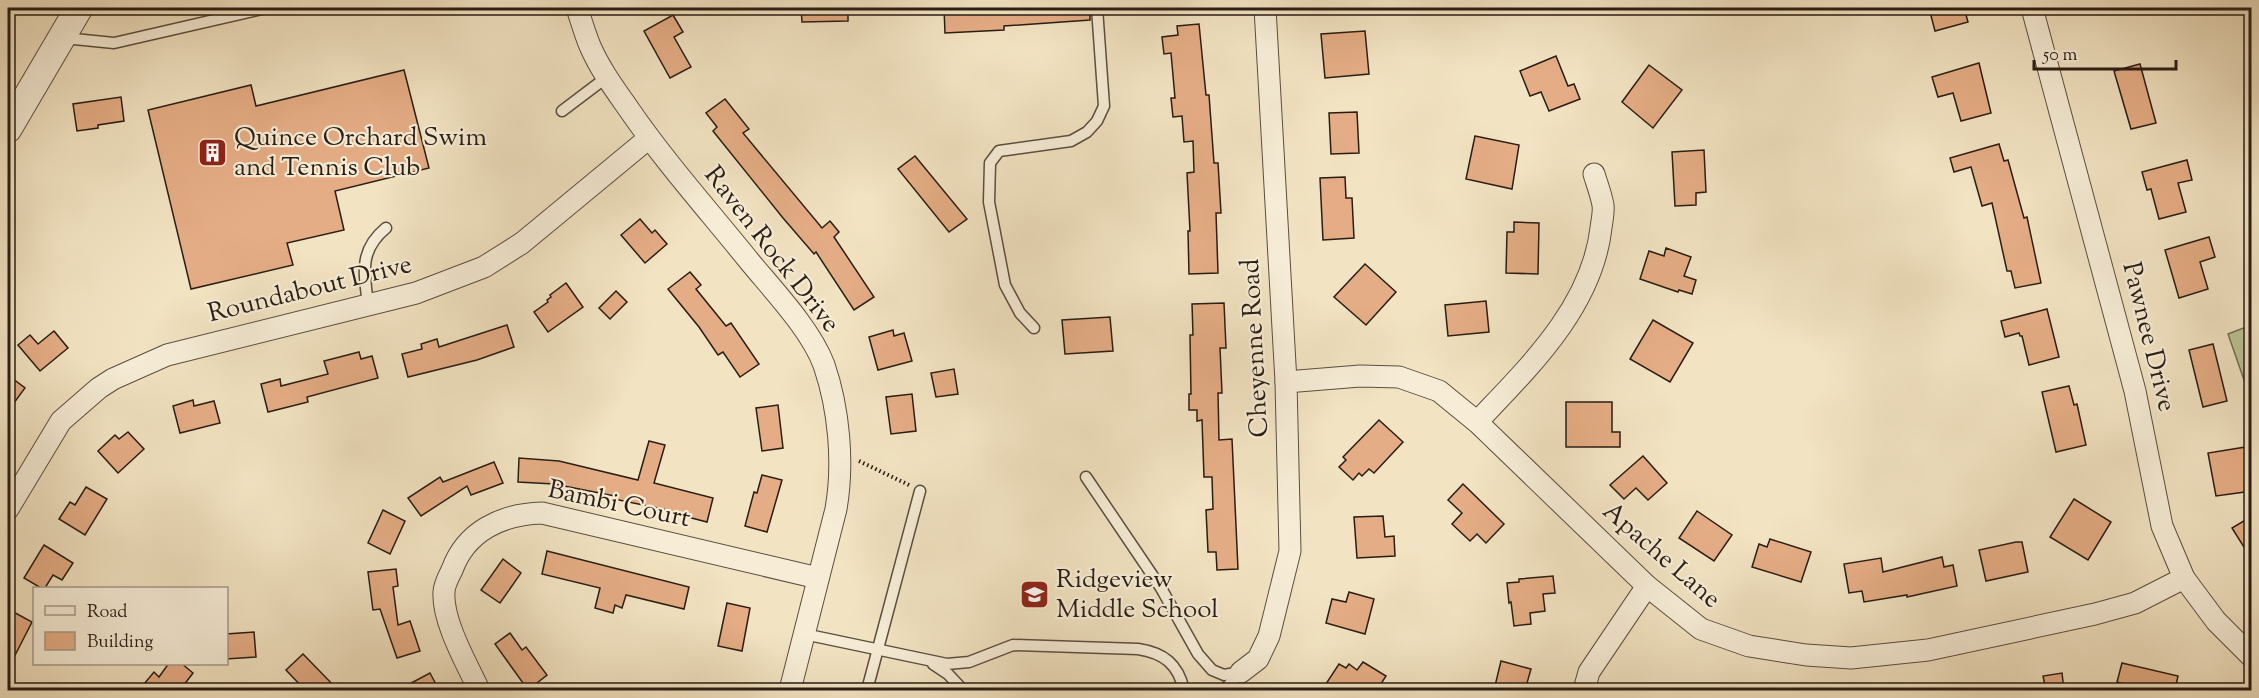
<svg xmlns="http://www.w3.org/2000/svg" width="2259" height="698" font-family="'Sorts Mill Goudy',serif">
	<rect width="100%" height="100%" fill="#f2e3c2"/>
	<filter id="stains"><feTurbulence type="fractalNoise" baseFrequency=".00333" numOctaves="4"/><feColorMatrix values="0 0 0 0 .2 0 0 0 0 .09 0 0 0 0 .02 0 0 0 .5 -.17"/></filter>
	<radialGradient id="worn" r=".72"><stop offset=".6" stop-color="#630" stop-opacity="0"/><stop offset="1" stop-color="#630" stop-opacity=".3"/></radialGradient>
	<polygon fill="#bac494" stroke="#727054" stroke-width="1.5" points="2251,325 2251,400 2228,334"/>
	<g fill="#e5ad85" stroke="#291d14" stroke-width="1.5">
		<polygon points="801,8 848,8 848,21 802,22"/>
		<polygon points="944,8 1090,8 1090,20 1004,26 1004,30 945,33"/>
		<polygon points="1929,8 1964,8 1968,22 1935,31"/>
		<polygon points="673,15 683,32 674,37 691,67 670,78 644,31"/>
		<polygon points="1199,24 1206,95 1209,95 1214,163 1218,163 1221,213 1216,213 1218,273 1189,274 1188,231 1190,231 1187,173 1194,172 1193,141 1184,142 1182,116 1173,117 1171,98 1175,98 1171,53 1164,54 1162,37 1178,35 1177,26"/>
		<polygon points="1365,31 1369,74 1325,78 1321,34"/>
		<polygon points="1556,56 1568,86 1574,84 1580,99 1549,111 1541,92 1530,96 1520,71"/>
		<polygon points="1979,63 1991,113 1961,121 1953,93 1938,97 1932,77"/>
		<polygon points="2140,64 2156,123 2131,129 2114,71"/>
		<polygon points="1649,65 1682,90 1653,128 1622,102"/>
		<polygon points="404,70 429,168 335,191 344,230 287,243 293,265 191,289 148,110 251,85 256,106"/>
		<polygon points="121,97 124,121 98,125 98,128 77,131 73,104"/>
		<polygon points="725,99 749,129 743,133 822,228 830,221 839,232 834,237 874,297 854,310 816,252 814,254 783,218 713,131 717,127 706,113"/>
		<polygon points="1357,112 1359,153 1331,154 1329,113"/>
		<polygon points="1475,136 1519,145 1512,189 1466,179"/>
		<polygon points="1999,144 2004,161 2008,160 2024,218 2027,217 2041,283 2015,288 2011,271 2007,271 1992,203 1982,206 1971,167 1954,172 1950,158"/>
		<polygon points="1704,150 1706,192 1696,193 1696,205 1675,206 1672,152"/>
		<polygon points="915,156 967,219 949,232 898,169"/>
		<polygon points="2187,160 2192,180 2178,183 2186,212 2159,219 2151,189 2147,190 2142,172"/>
		<polygon points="1345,177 1346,198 1352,198 1354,238 1323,240 1320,178"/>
		<polygon points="640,219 652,233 655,230 667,244 645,263 621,235"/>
		<polygon points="1514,222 1539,223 1538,274 1506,273 1507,232 1514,232"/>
		<polygon points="2209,237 2215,257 2200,262 2208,289 2179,298 2165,250"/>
		<polygon points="1666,248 1691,257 1684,276 1696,280 1692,294 1679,290 1678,292 1640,279 1649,251 1664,256"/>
		<polygon points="1365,264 1396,292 1366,325 1334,297"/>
		<polygon points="690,272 701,285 696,289 726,326 731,323 759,364 740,377 723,352 718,355 699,327 668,289"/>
		<polygon points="566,283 583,307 548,332 534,312 548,302 547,300 551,297 550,295"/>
		<polygon points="616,291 627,302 610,319 599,308"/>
		<polygon points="1486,301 1489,332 1448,336 1445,305"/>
		<polygon points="1224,303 1226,348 1220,348 1222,393 1218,393 1219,440 1232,439 1238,569 1217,570 1216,552 1208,552 1206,510 1213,509 1212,477 1204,477 1202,420 1197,421 1197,410 1189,410 1189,394 1191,394 1190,335 1193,335 1192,304"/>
		<polygon points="2047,309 2059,357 2029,365 2022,336 2020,336 2019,333 2005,337 2001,321"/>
		<polygon points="1110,317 1113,351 1065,354 1062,320"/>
		<polygon points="1653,320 1693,343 1670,382 1630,359"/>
		<polygon points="507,325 514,347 477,360 408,377 402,354 422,349 421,344 437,339 439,347"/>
		<polygon points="893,330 894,336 904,333 912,361 878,370 869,337"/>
		<polygon points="54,331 68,348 40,371 18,345 30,335 38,344"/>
		<polygon points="2213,344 2227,401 2203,407 2189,350"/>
		<polygon points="359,352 361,359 372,356 378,378 307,397 308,402 268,412 261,384 280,379 281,386 328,374 324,361"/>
		<polygon points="954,369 958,394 936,397 931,373"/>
		<polygon points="8,375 25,388 8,411"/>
		<polygon points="2069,386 2074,405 2077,404 2086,445 2056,452 2042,392"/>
		<polygon points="912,394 916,431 891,434 886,397"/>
		<polygon points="193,400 194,406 214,401 220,423 180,433 173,406"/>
		<polygon points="1566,402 1612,402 1612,432 1620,432 1620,447 1566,447"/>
		<polygon points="778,405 783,448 762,451 756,408"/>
		<polygon points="1379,420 1403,442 1374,473 1369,469 1362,476 1359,473 1353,480 1339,467 1346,460 1343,457"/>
		<polygon points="128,432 144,449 118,473 98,451 115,435 119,439"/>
		<polygon points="649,441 665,445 654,483 713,498 707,522 672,513 672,511 614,499 615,496 554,484 518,482 519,458 559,461 638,480"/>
		<polygon points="2252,446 2252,491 2216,496 2208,453"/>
		<polygon points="1643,456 1667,483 1648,500 1636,488 1624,499 1610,485"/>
		<polygon points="494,462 503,483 471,495 467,486 421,516 408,498 440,477 443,482"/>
		<polygon points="762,475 782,480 767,532 745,526 754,492 757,493"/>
		<polygon points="1463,484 1504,524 1486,543 1477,534 1470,541 1452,524 1462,513 1448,500"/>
		<polygon points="86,487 107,499 85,535 59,519 70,502 75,505"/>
		<polygon points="2074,499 2111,522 2088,560 2050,537"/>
		<polygon points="383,510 405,521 390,554 368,543"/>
		<polygon points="1697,511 1732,535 1714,561 1679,538"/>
		<polygon points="1383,516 1385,537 1394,536 1395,556 1357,558 1354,517"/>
		<polygon points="2252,516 2252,560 2232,528"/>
		<polygon points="1770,539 1811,552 1801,582 1752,567 1759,544 1767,547"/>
		<polygon points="2016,542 2022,542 2028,572 1986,581 1979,550"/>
		<polygon points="44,545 73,563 62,580 53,575 45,588 41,588 24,578"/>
		<polygon points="547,551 689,587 684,609 626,595 622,608 615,605 613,613 595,608 600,588 542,574"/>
		<polygon points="1942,557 1944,567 1953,565 1957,586 1907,597 1907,595 1864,602 1862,591 1849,593 1844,564 1881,558 1883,572"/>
		<polygon points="503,559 521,573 500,603 481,590"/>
		<polygon points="396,569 398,586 393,587 398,625 410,621 420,651 397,658 380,609 373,610 368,572"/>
		<polygon points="1553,576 1555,593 1543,594 1545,611 1530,613 1531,624 1514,626 1511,602 1509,603 1507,583 1519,582 1519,579"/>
		<polygon points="1349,592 1374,599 1365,634 1326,623 1332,599 1346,602"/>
		<polygon points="727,603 750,608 742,651 718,646"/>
		<polygon points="8,609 32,622 8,669"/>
		<polygon points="254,632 256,657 226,659 226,634"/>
		<polygon points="510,633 522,650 526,647 547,675 528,690 495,644"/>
		<polygon points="303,654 338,690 305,690 286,670"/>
		<polygon points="1501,661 1531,669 1525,690 1494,690"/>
		<polygon points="1363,662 1386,676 1377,690 1322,690 1339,664 1346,668 1349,664 1357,670"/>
		<polygon points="169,663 181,663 193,673 180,690 139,690 154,672 159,677"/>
		<polygon points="2122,663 2178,676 2175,690 2127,690 2128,685 2117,682"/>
		<polygon points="430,673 439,690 398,690"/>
		<polygon points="2062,673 2064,690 2046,690 2043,676"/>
	</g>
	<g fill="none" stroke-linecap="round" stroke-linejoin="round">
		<defs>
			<g id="service">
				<polyline points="64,38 114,43 266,8"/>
				<polyline points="562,111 607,77"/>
				<path d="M368,304C364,273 359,250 386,228"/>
				<polyline points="1034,328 1020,313 1005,285 989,202 990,163 999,151 1071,141 1087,132 1097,121 1104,106 1097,8"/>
				<polyline points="1086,477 1161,588 1198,654 1212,670 1224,675 1241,672"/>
				<path d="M804,634L947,664L969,662L1013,645L1138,649C1164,653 1178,664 1184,690"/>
				<polyline points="933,664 948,674 963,690"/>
				<polyline points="867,690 920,491"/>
				<polyline points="1224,690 1241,672"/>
			</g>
			<g id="minor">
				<path d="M577,8C581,20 585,34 590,46C600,69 614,88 628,108C665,162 709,211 750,262C774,291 811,330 824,365C839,409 844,463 836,509L790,690"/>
				<polyline points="2032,8 2135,391 2162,526 2184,578 2216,621 2252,657"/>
				<polyline points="1286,382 1360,376 1399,377 1439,391 1477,422 1647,586 1701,629 1749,646 1806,655 1851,658 1928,650 2095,614 2135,603 2184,578"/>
				<path d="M1477,422C1529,367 1592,307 1601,228C1602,220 1604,212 1603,205C1601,194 1597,184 1594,174"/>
				<polyline points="8,509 61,421 99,388 113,379 167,355 416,293 484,267 522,243 649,138"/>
				<polyline points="1241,672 1258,659 1269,636 1290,551 1286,382 1265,8"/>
				<path d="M479,690C467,664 442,621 444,592C444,585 449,576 452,570C466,531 502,514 542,513L818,578"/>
				<polyline points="1584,690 1589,672 1647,586"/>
			</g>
			<polyline id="tertiary" points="8,129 79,8"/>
		</defs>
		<use href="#service" stroke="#5b4e40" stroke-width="13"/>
		<use href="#minor" stroke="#5b4e40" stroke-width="23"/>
		<use href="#tertiary" stroke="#5b4e40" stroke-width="29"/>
		<polyline stroke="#291d14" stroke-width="4" stroke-dasharray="1.5 3" stroke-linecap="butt" points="859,461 909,485"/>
		<use href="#service" stroke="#f7edd7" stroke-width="10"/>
		<use href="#minor" stroke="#f7edd7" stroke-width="21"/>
		<use href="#tertiary" stroke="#f7edd7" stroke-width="27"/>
	</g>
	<defs>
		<symbol id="building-square" viewBox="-11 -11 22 22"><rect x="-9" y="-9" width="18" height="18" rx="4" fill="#8f2418" stroke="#f7edd7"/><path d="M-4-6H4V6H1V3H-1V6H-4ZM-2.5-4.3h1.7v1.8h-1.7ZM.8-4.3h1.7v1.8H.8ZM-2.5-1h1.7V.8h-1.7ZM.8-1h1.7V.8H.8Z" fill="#fff"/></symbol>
		<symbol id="school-square" viewBox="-11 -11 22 22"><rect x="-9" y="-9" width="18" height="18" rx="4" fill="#8f2418" stroke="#f7edd7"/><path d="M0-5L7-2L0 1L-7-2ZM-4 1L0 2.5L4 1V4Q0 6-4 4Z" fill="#fff"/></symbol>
	</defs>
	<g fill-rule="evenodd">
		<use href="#building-square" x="196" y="136" width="33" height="33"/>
		<use href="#school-square" x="1018" y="578" width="33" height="33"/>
	</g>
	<g text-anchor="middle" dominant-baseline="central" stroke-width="4.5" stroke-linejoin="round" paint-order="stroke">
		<g font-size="26" fill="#291d14" stroke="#f7edd7" text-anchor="start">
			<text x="234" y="138">Quince Orchard Swim<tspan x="234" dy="30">and Tennis Club</tspan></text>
			<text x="1056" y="580">Ridgeview<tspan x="1056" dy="30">Middle School</tspan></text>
		</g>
		<g font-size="26" fill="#291d14" stroke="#f7edd7">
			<text transform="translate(771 250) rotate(52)">Raven Rock Drive</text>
			<text transform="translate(310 290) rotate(-14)">Roundabout Drive</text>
			<text transform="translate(2148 337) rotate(76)">Pawnee Drive</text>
			<text transform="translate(1256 348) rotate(-93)">Cheyenne Road</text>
			<text transform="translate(619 505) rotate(12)">Bambi Court</text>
			<text transform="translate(1661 556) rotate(41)">Apache Lane</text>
		</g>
	</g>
	<rect width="2259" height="698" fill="none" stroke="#f2e3c2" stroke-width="30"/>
	<rect x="9" y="9" width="2241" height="680" fill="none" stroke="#291d14" stroke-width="3"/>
	<rect x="15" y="15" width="2229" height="668" fill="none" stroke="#291d14" stroke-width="1.5"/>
	<rect x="33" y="587" width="195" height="78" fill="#f7edd7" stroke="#a59a89" stroke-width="1.5"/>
	<rect x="45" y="606" width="30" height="9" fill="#f7edd7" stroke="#a59a89" stroke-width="1.5"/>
	<text x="87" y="617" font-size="18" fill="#291d14">Road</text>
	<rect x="45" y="632" width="30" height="18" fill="#e5ad85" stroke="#a59a89" stroke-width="1.5"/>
	<text x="87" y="647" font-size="18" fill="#291d14">Building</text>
	<path d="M2034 60v9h142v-9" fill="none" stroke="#291d14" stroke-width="3"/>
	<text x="2043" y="60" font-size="18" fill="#291d14" stroke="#f7edd7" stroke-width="4.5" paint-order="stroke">50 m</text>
	<rect width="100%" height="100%" filter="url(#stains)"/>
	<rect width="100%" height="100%" fill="url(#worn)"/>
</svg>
